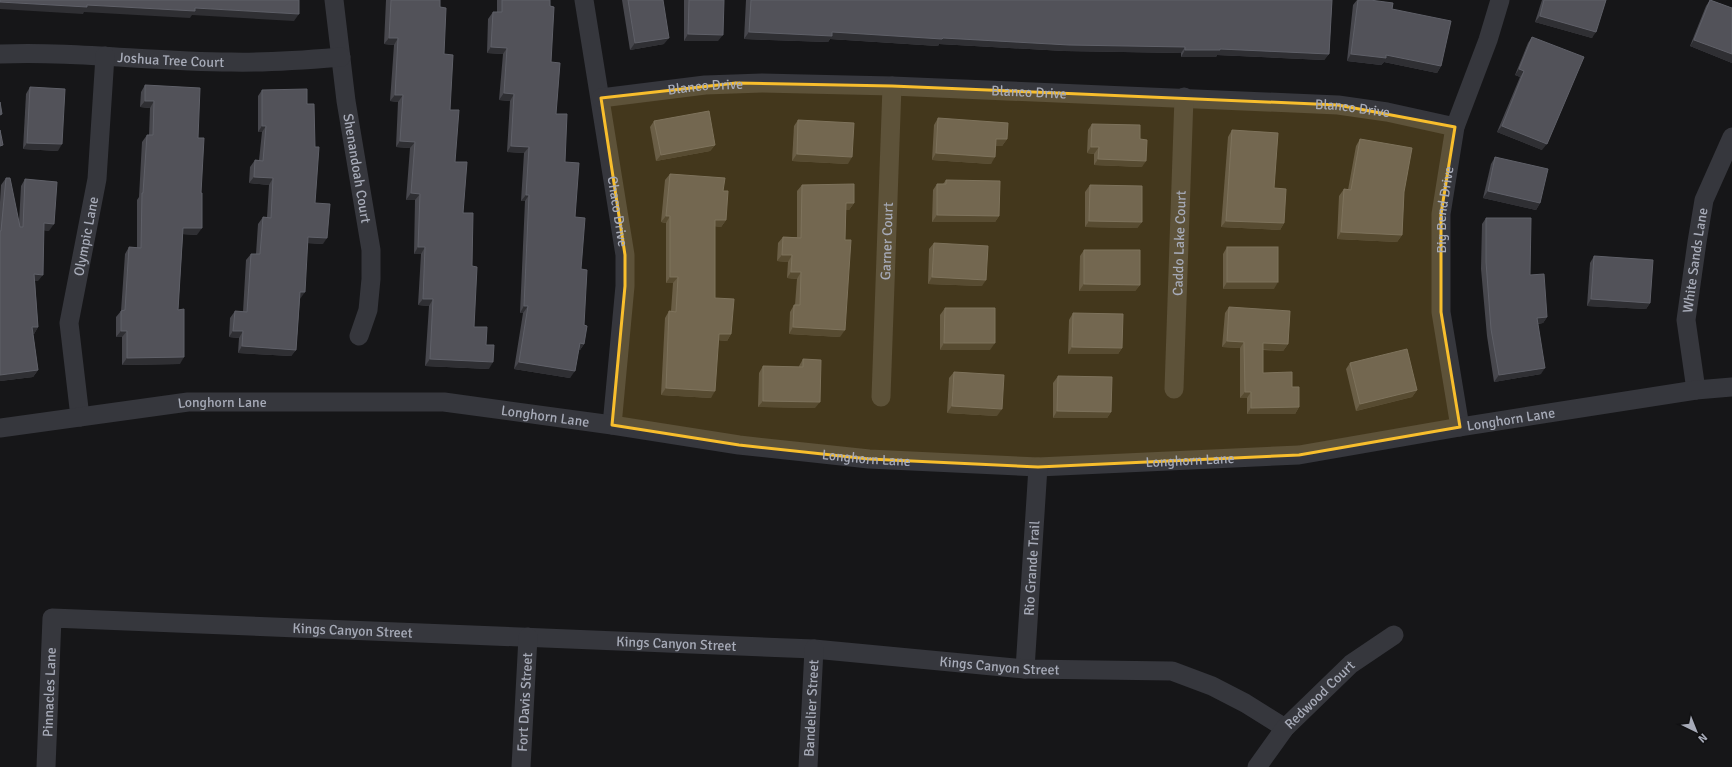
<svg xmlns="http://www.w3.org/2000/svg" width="1732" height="767" font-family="Signika,sans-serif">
	<rect width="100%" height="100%" fill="#161618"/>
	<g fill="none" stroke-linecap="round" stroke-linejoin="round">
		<g stroke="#36373d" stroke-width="19">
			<path id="s1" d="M334,0L346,101L371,250V279L368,310L359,336"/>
			<path id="s2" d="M584,0L625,255V286L612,425"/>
			<path id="s3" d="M0,54C77,51 154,62 231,62C268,63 304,60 341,57"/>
			<path id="s4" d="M601,98L705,85L762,83L892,86L1338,105L1387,112L1455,127"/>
			<path id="s5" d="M1174,389L1184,97"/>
			<path id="s6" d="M1696,390L1686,320L1697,242L1704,200L1732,137"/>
			<path id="s7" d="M881,397L892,86"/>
			<path id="s8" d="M80,417L69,323L97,179L105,56"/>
			<path id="s9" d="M1460,427L1441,312V214L1455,127L1488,40L1500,0"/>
			<path id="s10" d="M0,428L188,402H444L612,425L739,445L869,459L1038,467L1299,455L1460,427L1696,390L1732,387"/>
			<path id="s11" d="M1025,669L1038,467"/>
			<path id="s12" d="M46,767L52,618L814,649L1025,669L1172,671L1212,686L1245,703L1285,728"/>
			<path id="s13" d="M521,767L528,637"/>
			<path id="s14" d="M808,767L814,649"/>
			<path id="s15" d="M1257,767L1285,728L1351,664L1394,635"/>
		</g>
	</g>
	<g fill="#47474d">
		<polygon points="386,0 440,0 440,7 444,54 455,162 472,266 474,327 486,345 489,369 425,366 429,306 418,305 421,254 414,254 415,200 406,200 410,148 396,147 398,102 390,101 394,45 384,44"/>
		<polygon points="497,0 550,0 551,62 556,114 575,217 581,269 584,344 580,350 578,350 570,378 514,369 523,313 520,313 525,201 521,201 524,153 507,152 510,101 499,100 503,54 487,53 488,19 493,12 497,12"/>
		<polygon points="622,0 663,0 664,44 630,50"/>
		<polygon points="684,0 724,0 718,41 684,41"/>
		<polygon points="746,0 1332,0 1329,54 1324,60 1217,55 1216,57 1181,57 1181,53 1064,51 939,44 938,46 830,39 828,42 744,39"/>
		<polygon points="1357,0 1370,0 1392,9 1441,66 1437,73 1384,62 1381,65 1347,61 1353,5"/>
		<polygon points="1542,0 1606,0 1592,38 1535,22"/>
		<polygon points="1710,0 1732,8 1732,63 1690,46 1706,6"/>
		<polygon points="1532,37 1542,150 1497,132 1520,77 1515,75 1528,43"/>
		<polygon points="145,85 198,138 197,235 183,234 178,310 180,364 122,365 122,337 116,337 116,317 121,311 125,254 129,247 137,248 137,200 139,197 142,142 147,135 149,135 150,108 140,107 141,92"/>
		<polygon points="30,87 58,151 23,149 26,94"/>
		<polygon points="262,90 307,104 315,203 323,244 308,243 300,298 296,350 291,356 238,353 239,338 229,337 230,318 235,311 243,312 246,260 251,254 256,254 258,224 263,217 267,217 269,185 249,183 250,167 255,160 259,160 262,132 258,132 258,96"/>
		<polygon points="938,118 1007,139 1002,146 996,146 991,164 932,160 934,125"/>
		<polygon points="798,120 848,164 792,161 794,126"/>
		<polygon points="654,121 715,145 710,151 656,161 650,127"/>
		<polygon points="1092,124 1140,139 1142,167 1094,165 1094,154 1087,153 1088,130"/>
		<polygon points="1232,130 1274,188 1284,223 1280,230 1221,227 1228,137"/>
		<polygon points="1360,139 1404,192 1402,235 1397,242 1337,239 1339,196 1344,189 1348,190 1356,146"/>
		<polygon points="1495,157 1540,203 1536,210 1483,198 1491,164"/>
		<polygon points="670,174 723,191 726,220 721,227 715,226 715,298 731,334 727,341 718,340 711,398 661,395 665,318 669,311 671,311 673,283 666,283 666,223 661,222 665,180"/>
		<polygon points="6,178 19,223 21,186 25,179 49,231 44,230 38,281 35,281 38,327 34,334 33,334 38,370 33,377 0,381 0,202 1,185"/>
		<polygon points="946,180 999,216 995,222 932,222 933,190 937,184 943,184"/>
		<polygon points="802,185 854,203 849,210 846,210 840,337 789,334 790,312 794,305 795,305 797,279 787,278 788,262 777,261 778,243 783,237 797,237 797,191"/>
		<polygon points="1090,185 1142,222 1137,228 1085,227 1085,192"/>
		<polygon points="1486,218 1530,275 1547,317 1543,323 1538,324 1541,374 1494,382 1487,336 1481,269 1482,224"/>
		<polygon points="934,243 982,286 928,284 929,249"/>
		<polygon points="1227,247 1274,289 1223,289 1223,254"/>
		<polygon points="1084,250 1140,285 1135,291 1079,291 1080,256"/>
		<polygon points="1594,256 1650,303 1646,309 1587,306 1590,263"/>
		<polygon points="1229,307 1288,344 1283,351 1263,350 1263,373 1292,387 1299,407 1295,414 1247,414 1247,398 1240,398 1240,348 1222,347 1225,313"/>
		<polygon points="945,308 990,350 940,350 940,315"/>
		<polygon points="1073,313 1122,348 1118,354 1068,354 1069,320"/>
		<polygon points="803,359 815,408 758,407 759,373 763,366 799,367 799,366"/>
		<polygon points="1350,363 1417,390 1412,397 1356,411 1346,369"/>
		<polygon points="954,372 997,416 947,413 949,378"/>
		<polygon points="1058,376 1111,412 1107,418 1053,418 1053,383"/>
	</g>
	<g fill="#2f2f33">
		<polygon points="0,2 195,8 299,14 294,21 192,15 190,18 84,12 83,14 0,9"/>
		<polygon points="1540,16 1596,32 1592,38 1535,22"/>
		<polygon points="749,32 832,32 943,38 1185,47 1181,53 1064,51 939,44 938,46 830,39 828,42 744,39"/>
		<polygon points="688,34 723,35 718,41 684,41"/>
		<polygon points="389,38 398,38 394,45 384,44"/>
		<polygon points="669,38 664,44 630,50 635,43"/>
		<polygon points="1694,40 1732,54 1732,63 1690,46"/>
		<polygon points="491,47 507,48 503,54 487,53"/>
		<polygon points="1220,49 1329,54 1324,60 1217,55 1216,57 1181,57 1185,50"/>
		<polygon points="1351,54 1386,55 1441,66 1437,73 1384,62 1381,65 1347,61"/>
		<polygon points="1519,69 1524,71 1520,77 1515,75"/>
		<polygon points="504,93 514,94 510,101 499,100"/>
		<polygon points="395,95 403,95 398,102 390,101"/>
		<polygon points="145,101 154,101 150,108 140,107"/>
		<polygon points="262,126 266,126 262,132 258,132"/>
		<polygon points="1502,126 1547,144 1542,150 1497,132"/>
		<polygon points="996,139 1007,139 1002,146 992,146"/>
		<polygon points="400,141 415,142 410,148 396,147"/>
		<polygon points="27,143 62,144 58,151 23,149"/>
		<polygon points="715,145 710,151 656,161 661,155"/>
		<polygon points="511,146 529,147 524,153 507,152"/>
		<polygon points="1091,147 1099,147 1094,154 1087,153"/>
		<polygon points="936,153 995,157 991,164 932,160"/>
		<polygon points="797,154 852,157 848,164 792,161"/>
		<polygon points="1098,159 1146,161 1142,167 1094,165"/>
		<polygon points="254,177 273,178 269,185 249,183"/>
		<polygon points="1488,191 1540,203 1536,210 1483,198"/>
		<polygon points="411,193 420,194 415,200 406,200"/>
		<polygon points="526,195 529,195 525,201 521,201"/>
		<polygon points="846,203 854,203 849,210 841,210"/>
		<polygon points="937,215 999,216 995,222 932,222"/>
		<polygon points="666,216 670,216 666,223 661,222"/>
		<polygon points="715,220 726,220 721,227 711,226"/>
		<polygon points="1089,221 1142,222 1137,228 1085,227"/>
		<polygon points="1226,221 1284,223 1280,230 1221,227"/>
		<polygon points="44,223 54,224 49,231 39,230"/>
		<polygon points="183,228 202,228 197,235 179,234"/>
		<polygon points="1341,232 1402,235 1397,242 1337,239"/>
		<polygon points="308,237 327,238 323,244 304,243"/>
		<polygon points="418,247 425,247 421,254 414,254"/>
		<polygon points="782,255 792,255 788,262 777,261"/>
		<polygon points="791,272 801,272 797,279 787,278"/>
		<polygon points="34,274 43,275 38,281 30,281"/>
		<polygon points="670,277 678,277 673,283 666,283"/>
		<polygon points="932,277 986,280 982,286 928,284"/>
		<polygon points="1227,282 1278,282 1274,289 1223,289"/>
		<polygon points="1084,284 1140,285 1135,291 1079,291"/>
		<polygon points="300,292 305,292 300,299"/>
		<polygon points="423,299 433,299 429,306 418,305"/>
		<polygon points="1591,299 1650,303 1646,309 1587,306"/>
		<polygon points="524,306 528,306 523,313 520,313"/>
		<polygon points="1547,317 1543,323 1533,324 1537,318"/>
		<polygon points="32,327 38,327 34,334 28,334"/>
		<polygon points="793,327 845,330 840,337 789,334"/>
		<polygon points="121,331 127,331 122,337 116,337"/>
		<polygon points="233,331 243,331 239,338 229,337"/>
		<polygon points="719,334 731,334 727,341 714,340"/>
		<polygon points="1227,341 1244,342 1240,348 1222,347"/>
		<polygon points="580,343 584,344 580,350 575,350"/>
		<polygon points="944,343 995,343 990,350 940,350"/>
		<polygon points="1263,343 1288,344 1283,351 1258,349"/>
		<polygon points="242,346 296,350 291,356 238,353"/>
		<polygon points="1072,347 1122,348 1118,354 1068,354"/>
		<polygon points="184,357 180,364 122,365 127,358"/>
		<polygon points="430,359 493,362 489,369 425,366"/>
		<polygon points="519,362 575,371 570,378 514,369"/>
		<polygon points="1545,368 1541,374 1494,382 1499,375"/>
		<polygon points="38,370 33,377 0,381 0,375"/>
		<polygon points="666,388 715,391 711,398 661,395"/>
		<polygon points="1417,390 1412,397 1356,411 1360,404"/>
		<polygon points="1245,392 1251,392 1247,398 1240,398"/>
		<polygon points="763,401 820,402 815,408 758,407"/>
		<polygon points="952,406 1002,409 997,416 947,413"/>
		<polygon points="1299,407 1295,414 1247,414 1251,408"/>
		<polygon points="1057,411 1111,412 1107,418 1053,418"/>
	</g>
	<g fill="#525259" stroke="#5f6068">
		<polygon points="0,0 299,0 299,14 195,8 195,11 87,5 87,7 0,2"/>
		<polygon points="391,0 440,0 440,7 446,8 444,54 453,55 450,110 459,110 455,162 467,162 463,213 473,213 472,266 477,267 474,327 487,327 486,345 494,345 493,362 430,359 433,299 423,299 425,247 418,247 420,194 411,193 415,142 400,141 403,95 395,95 398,38 389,38"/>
		<polygon points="502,0 550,0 550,6 554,7 551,62 560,63 556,114 567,114 565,162 579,163 575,217 585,218 581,269 587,270 584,325 587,326 584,344 580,343 575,371 519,362 528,306 524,306 529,195 526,195 529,147 511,146 514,94 504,93 507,48 491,47 493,12 502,12"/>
		<polygon points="628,0 663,0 669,38 635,43"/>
		<polygon points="689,0 724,0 723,35 688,34"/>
		<polygon points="751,0 1332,0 1329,54 1220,49 1220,50 1185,50 1185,47 1069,45 943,38 942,39 832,32 832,36 749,32"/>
		<polygon points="1358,0 1370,0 1393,3 1392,9 1451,21 1441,66 1386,55 1386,58 1351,54"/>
		<polygon points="1544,0 1606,0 1596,32 1540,16"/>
		<polygon points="1710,0 1732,8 1732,54 1694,40"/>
		<polygon points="1532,37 1584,57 1547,144 1502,126 1524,71 1519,69"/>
		<polygon points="145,85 200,88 198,138 204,138 201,193 202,193 202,228 183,228 178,310 184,309 184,357 127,358 127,331 121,331 121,311 125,310 129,247 141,248 142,193 143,193 147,135 153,135 154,101 145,101"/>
		<polygon points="30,87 65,89 62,144 27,143"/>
		<polygon points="307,89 307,104 314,104 315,147 319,147 315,203 330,204 327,238 308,237 305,292 300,292 296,350 242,346 243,331 233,331 235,311 247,312 251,254 260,254 263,217 271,218 273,178 254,177 255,160 263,161 266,126 262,126 262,90"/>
		<polygon points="0,102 2,114 0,115"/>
		<polygon points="709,111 715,145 661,155 654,121"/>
		<polygon points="938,118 1008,123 1007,139 996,139 995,157 936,153"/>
		<polygon points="798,120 854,123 852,157 797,154"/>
		<polygon points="1092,124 1140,125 1140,139 1147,140 1146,161 1098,159 1099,147 1091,147"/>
		<polygon points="0,130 3,145 0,146"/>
		<polygon points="1232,130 1278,133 1274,188 1286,189 1284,223 1226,221"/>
		<polygon points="1360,139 1412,148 1404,192 1402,235 1341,232 1344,189 1351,190"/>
		<polygon points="1495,157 1548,169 1540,203 1488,191"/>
		<polygon points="670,174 725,178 723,191 728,191 726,220 715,220 715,298 734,299 731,334 719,334 715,391 666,388 669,311 676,312 678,277 670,277 670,216 666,216"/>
		<polygon points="6,178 10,178 20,227 23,227 25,179 57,182 54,224 44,223 43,275 34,274 38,327 32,327 38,370 0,375 0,231 1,231"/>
		<polygon points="946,180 1000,181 999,216 937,215 937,184 946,184"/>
		<polygon points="854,184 854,203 846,203 845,240 851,240 845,330 793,327 794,305 800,305 801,272 791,272 792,255 782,255 783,237 801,238 802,185"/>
		<polygon points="1090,185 1142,186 1142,222 1089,221"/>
		<polygon points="1486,218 1531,218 1530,275 1544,274 1547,317 1537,318 1545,368 1499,375 1491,329 1486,262"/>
		<polygon points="934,243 988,246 986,280 932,277"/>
		<rect x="1227" y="247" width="51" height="35"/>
		<polygon points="1084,250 1140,250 1140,285 1084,284"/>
		<polygon points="1594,256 1653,260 1650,303 1591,299"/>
		<polygon points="1229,307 1290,311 1288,344 1263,343 1263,373 1292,372 1292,387 1299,387 1299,407 1251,408 1251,392 1245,392 1244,342 1227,341"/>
		<polygon points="945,308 995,308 995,343 944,343"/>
		<polygon points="1073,313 1123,314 1122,348 1072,347"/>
		<polygon points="1407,349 1417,390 1360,404 1350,363"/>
		<polygon points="803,359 821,360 820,402 763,401 763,366 803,367"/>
		<polygon points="954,372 1004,375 1002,409 952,406"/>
		<polygon points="1058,376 1112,377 1111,412 1057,411"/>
	</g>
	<path fill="#f8be2d" fill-opacity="0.2" stroke="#f8be2d" stroke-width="3" stroke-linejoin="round" d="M736,83L892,86L1338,105L1455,127L1441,214V312L1460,427L1299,455L1038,467L869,459L739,445L612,425L625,286V255L601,98Z"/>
	<g text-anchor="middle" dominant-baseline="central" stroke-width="3.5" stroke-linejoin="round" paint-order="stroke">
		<g font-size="14" fill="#a7abb8" stroke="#111113">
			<text stroke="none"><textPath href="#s3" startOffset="171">Joshua Tree Court</textPath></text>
			<text stroke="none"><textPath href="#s4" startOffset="105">Blanco Drive</textPath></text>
			<text stroke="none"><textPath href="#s4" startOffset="429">Blanco Drive</textPath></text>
			<text stroke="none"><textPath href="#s4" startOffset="753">Blanco Drive</textPath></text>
			<text stroke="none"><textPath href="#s1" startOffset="170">Shenandoah Court</textPath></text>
			<text stroke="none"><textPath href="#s9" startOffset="219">Big Bend Drive</textPath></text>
			<text stroke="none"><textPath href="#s2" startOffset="214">Chaco Drive</textPath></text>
			<text stroke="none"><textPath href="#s8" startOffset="183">Olympic Lane</textPath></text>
			<text stroke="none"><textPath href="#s7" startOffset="156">Garner Court</textPath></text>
			<text stroke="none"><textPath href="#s5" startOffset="146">Caddo Lake Court</textPath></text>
			<text stroke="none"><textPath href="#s6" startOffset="131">White Sands Lane</textPath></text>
			<text stroke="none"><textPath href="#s10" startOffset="224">Longhorn Lane</textPath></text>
			<text stroke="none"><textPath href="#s10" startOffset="548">Longhorn Lane</textPath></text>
			<text stroke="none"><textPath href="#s10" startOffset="1520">Longhorn Lane</textPath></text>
			<text stroke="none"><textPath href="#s10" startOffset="872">Longhorn Lane</textPath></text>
			<text stroke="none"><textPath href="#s10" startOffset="1196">Longhorn Lane</textPath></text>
			<text stroke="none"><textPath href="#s11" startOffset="101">Rio Grande Trail</textPath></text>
			<text stroke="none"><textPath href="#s12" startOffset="450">Kings Canyon Street</textPath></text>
			<text stroke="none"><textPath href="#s12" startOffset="774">Kings Canyon Street</textPath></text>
			<text stroke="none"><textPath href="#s12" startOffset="1098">Kings Canyon Street</textPath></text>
			<text stroke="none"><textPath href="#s12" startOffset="75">Pinnacles Lane</textPath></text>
			<text stroke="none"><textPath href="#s15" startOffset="96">Redwood Court</textPath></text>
			<text stroke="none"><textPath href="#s13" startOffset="65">Fort Davis Street</textPath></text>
			<text stroke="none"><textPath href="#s14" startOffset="59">Bandelier Street</textPath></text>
		</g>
	</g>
	<g transform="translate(1696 731) rotate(137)" stroke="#111113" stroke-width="3" paint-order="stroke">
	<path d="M0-3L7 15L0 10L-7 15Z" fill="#a7abb8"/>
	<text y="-6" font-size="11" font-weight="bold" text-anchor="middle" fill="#a7abb8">N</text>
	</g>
</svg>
